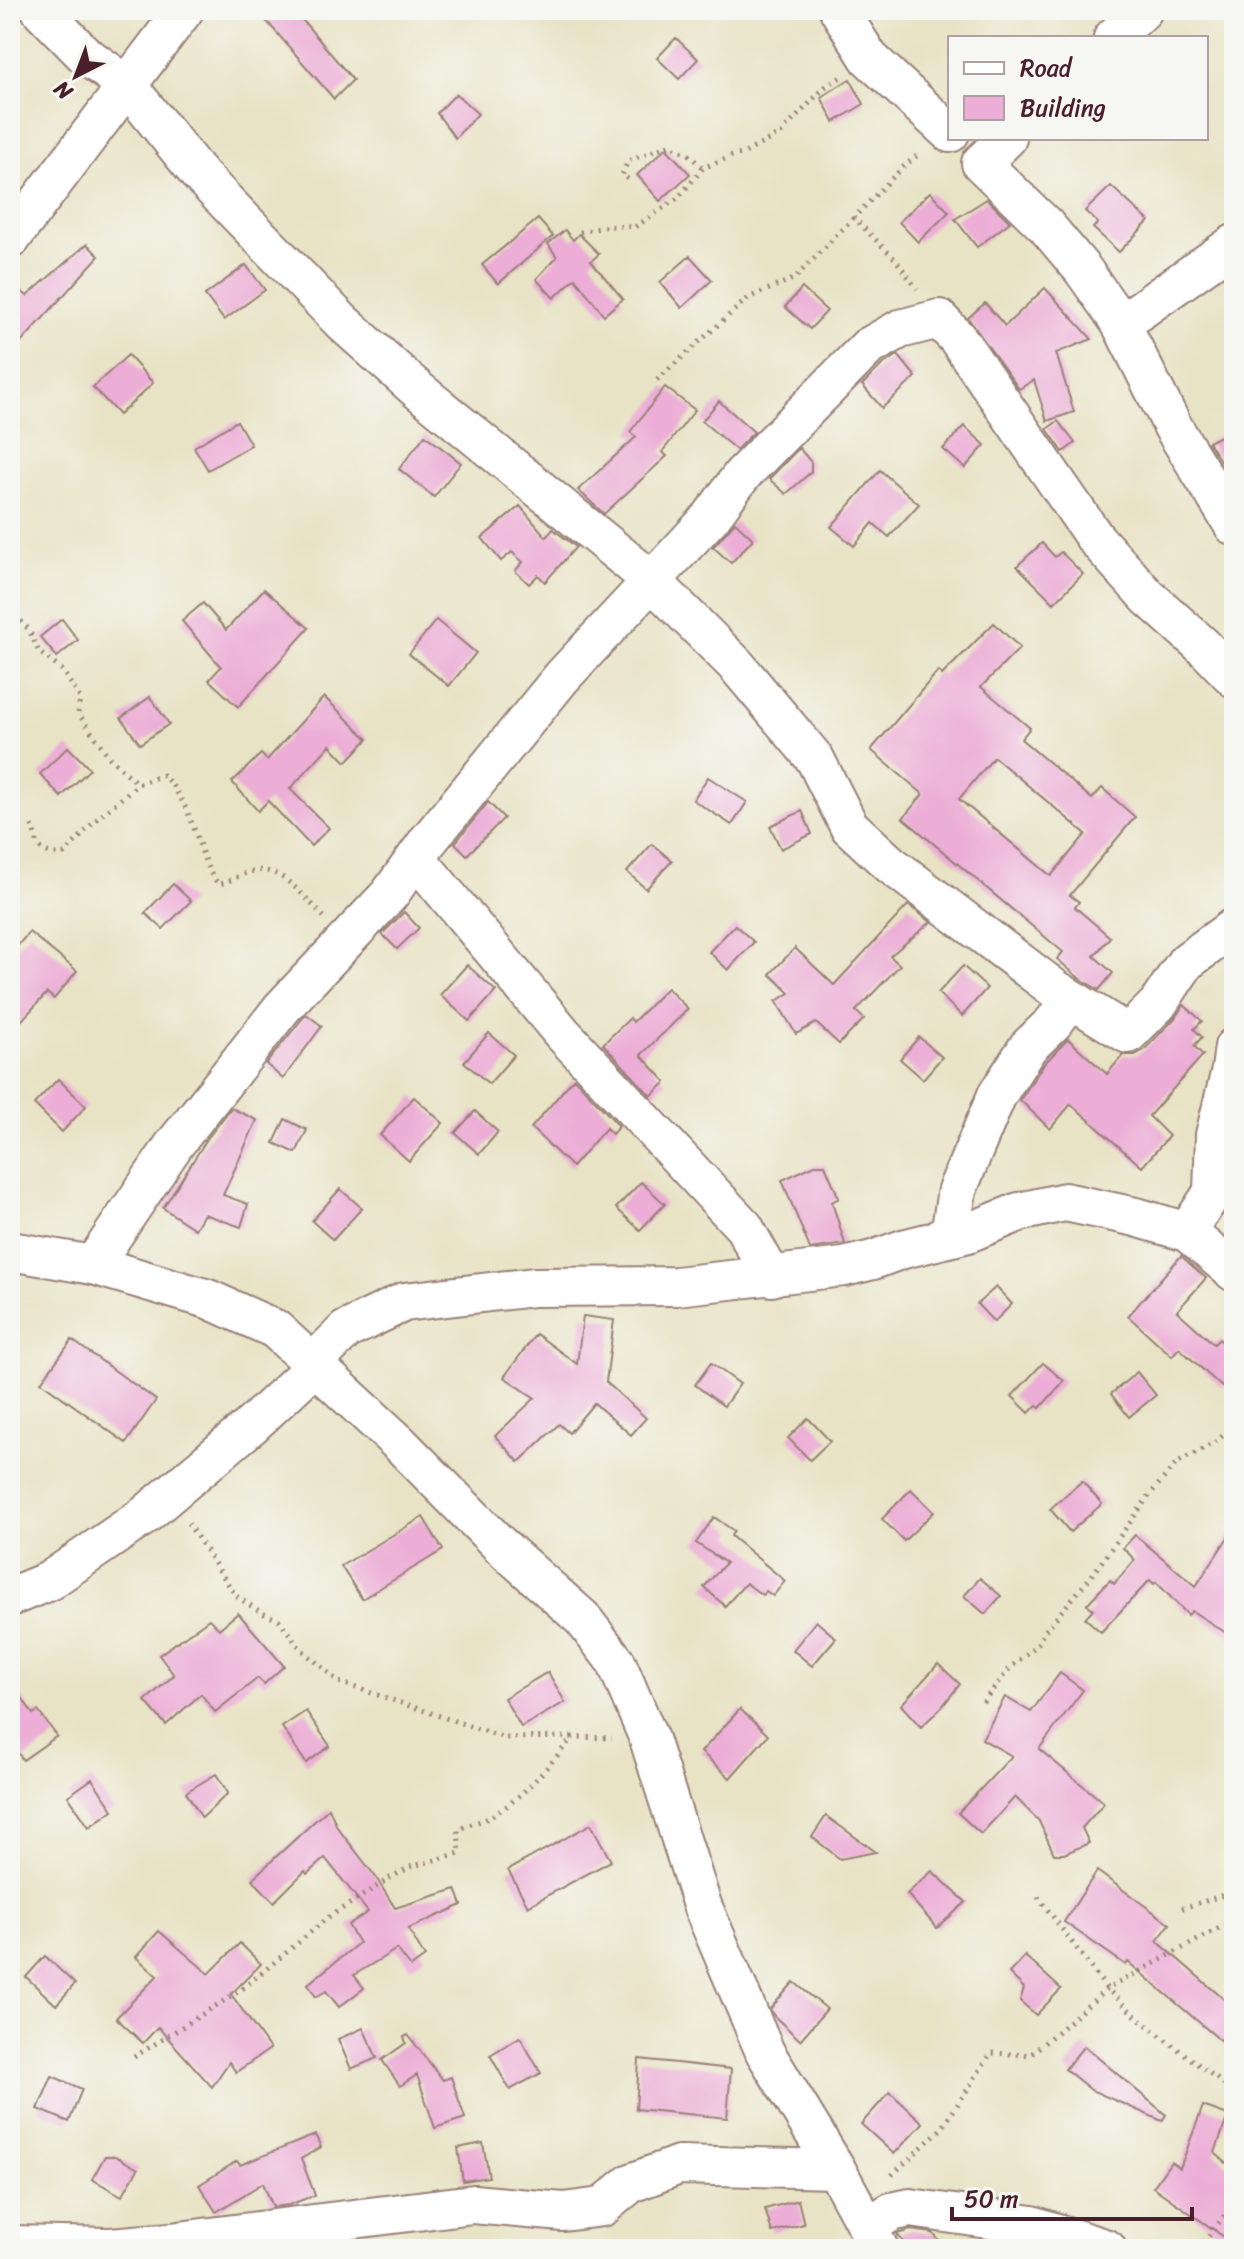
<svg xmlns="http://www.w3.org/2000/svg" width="1244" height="2259" font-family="Sriracha,sans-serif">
	<rect width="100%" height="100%" fill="#f6f6f2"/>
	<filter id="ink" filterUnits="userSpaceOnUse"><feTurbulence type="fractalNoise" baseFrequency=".0125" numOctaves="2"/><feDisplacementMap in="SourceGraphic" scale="16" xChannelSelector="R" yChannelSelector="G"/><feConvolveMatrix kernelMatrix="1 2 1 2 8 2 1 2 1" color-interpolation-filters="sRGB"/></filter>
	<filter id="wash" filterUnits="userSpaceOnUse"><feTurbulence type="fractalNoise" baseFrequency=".006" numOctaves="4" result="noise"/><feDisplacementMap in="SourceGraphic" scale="32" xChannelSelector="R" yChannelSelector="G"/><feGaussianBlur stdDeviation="1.8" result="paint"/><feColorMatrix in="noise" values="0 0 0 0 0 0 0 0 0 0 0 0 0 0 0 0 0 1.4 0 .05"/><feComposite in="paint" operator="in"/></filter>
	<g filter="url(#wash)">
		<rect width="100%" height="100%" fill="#e8e3c5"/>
		<g id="blocks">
			<g fill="#ecadd6" fill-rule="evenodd">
				<polygon points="257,10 294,10 353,80 334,99"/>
				<polygon points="676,38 698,59 679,79 657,58"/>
				<polygon points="850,79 864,104 834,122 821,97"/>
				<polygon points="456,94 478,114 455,138 437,113"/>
				<polygon points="666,148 690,174 660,201 637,175"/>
				<polygon points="1111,186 1149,221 1119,252 1093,228 1098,223 1085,211"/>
				<polygon points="930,192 949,212 918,242 899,222"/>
				<polygon points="987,199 1010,222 977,247 955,219"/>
				<polygon points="538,219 553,236 498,284 482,265"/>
				<polygon points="565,230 573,240 579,234 599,254 591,261 623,299 604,315 575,278 554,298 536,279 557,257 548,244"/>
				<polygon points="87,244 99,256 10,355 10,281 27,296"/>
				<polygon points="690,256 712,280 682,308 660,282"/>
				<polygon points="246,265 265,290 224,320 205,295"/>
				<polygon points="802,288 827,311 810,329 785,307"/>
				<polygon points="1045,288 1092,339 1056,353 1074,412 1047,421 1034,380 1019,389 968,318 985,303 1005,326"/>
				<polygon points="128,355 153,383 119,415 93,387"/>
				<polygon points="898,355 916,377 882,408 862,385 882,365"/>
				<polygon points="665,387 695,410 662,452 667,456 604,514 578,490 636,437 630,432"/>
				<polygon points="719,401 754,432 736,450 702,421"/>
				<polygon points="237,421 251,445 208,470 194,447"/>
				<polygon points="1058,421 1075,443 1063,452 1047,429"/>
				<polygon points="964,426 985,445 965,468 943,449"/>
				<polygon points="1234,429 1234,462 1224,467 1208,442"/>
				<polygon points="425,435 461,463 434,497 399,469"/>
				<polygon points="799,448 811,462 811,472 786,494 769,479"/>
				<polygon points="880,470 919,504 889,537 873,523 854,546 831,527"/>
				<polygon points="520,506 546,537 553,529 576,547 545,582 538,575 529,584 515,571 523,562 512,552 501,561 482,538"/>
				<polygon points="735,522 753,539 731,563 713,547"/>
				<polygon points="1042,543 1055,557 1061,552 1083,574 1054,603 1017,566"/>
				<polygon points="264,589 309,628 238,707 209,680 221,667 182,621 203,603 226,630"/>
				<polygon points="62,619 78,640 57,657 40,637"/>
				<polygon points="436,620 476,653 449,686 409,654"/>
				<path d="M994,623L1020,648L981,687L1030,728L1021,739L1092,799L1102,788L1135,817L1070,895L1079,902L1075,907L1110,937L1094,956L1113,973L1099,990L1079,978L1057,959L1063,952L903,818L923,794L871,750L938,671L942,675ZM994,757L1086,834L1051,876L959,799Z"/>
				<polygon points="150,697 169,724 140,744 121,718"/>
				<polygon points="324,697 368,739 346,762 330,745 290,789 329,828 311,846 268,801 258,811 232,782 261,754 267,760"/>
				<polygon points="68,747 90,769 61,797 40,774"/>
				<polygon points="708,777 747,802 732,825 693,800"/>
				<polygon points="488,802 504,818 467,855 455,843"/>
				<polygon points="802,811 812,834 781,849 770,826"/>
				<polygon points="652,844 672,861 646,889 627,872"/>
				<polygon points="173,884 191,901 163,929 145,913"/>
				<polygon points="908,905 931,922 890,956 900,965 856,1011 864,1019 839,1044 816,1023 796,1034 776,1001 790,993 770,974 795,948 834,985"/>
				<polygon points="404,912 419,928 397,949 382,934"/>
				<polygon points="735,925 754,942 728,970 709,952"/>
				<polygon points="29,932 77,971 54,999 47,993 10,1033 10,955"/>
				<polygon points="467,965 496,991 469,1021 440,995"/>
				<polygon points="963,966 987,988 962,1016 938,993"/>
				<polygon points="667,988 688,1009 641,1055 666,1082 651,1096 603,1044 630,1018 633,1022"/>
				<polygon points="1184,1005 1202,1021 1194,1029 1202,1037 1194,1046 1203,1055 1149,1116 1169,1136 1142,1167 1071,1104 1050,1129 1020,1100 1043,1065 1068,1039 1107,1074 1123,1055 1135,1055 1144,1050 1174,1019"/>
				<polygon points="306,1014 322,1026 283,1079 266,1064"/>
				<polygon points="489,1033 514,1055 489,1084 464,1062"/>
				<polygon points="919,1037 942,1057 923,1079 900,1059"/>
				<polygon points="574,1078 619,1126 612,1134 606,1128 572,1167 531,1128"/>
				<polygon points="58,1079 86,1106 62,1132 34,1104"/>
				<polygon points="414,1097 443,1123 409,1161 380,1135"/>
				<polygon points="231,1108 257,1120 223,1195 248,1204 241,1227 204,1214 195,1229 163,1208 207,1139"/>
				<polygon points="475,1111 498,1132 479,1154 455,1133"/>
				<polygon points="285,1119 307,1130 296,1153 274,1143"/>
				<polygon points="815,1165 825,1165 839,1198 832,1202 845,1244 810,1249 782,1180"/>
				<polygon points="641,1182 665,1204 640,1230 616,1208"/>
				<polygon points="340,1189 362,1208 333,1240 312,1221"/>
				<polygon points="1181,1256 1206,1278 1177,1311 1214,1344 1219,1339 1234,1352 1234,1374 1222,1387 1179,1348 1172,1356 1128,1316"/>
				<polygon points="996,1287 1012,1304 994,1322 977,1304"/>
				<polygon points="583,1316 614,1320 606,1382 646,1418 631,1435 594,1403 569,1433 559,1424 519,1462 495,1436 535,1398 504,1377 536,1334 577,1364"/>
				<polygon points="72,1340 156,1400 126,1443 41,1382"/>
				<polygon points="711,1363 740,1384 724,1406 695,1385"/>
				<polygon points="1043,1363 1064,1381 1040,1408 1037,1405 1029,1413 1012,1396"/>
				<polygon points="1137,1372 1156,1395 1129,1417 1111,1394"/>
				<polygon points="808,1418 830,1441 810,1460 788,1438"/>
				<polygon points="1082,1481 1102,1504 1070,1532 1050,1509"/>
				<polygon points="911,1489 934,1512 904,1541 882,1519"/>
				<polygon points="423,1517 443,1550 362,1599 341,1566"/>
				<polygon points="714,1517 734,1531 731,1536 785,1581 773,1596 766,1591 762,1595 746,1583 725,1606 704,1587 726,1563 696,1543"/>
				<polygon points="1234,1528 1234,1638 1192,1611 1188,1615 1156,1582 1154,1584 1150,1580 1101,1632 1085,1618 1093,1609 1087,1604 1110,1580 1114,1584 1135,1560 1123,1548 1135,1535 1196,1586"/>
				<polygon points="980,1578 1001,1596 985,1614 964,1596"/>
				<polygon points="238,1613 284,1666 264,1684 258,1678 215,1712 201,1694 166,1725 145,1701 174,1675 159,1655 209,1619 219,1629"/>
				<polygon points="816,1621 836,1638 812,1666 793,1650"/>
				<polygon points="938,1664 960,1684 941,1708 921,1727 901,1705"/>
				<polygon points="548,1672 565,1702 521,1727 504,1698"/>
				<polygon points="1060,1673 1083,1690 1039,1749 1104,1803 1082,1828 1089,1843 1064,1854 1054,1854 1039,1821 1015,1797 981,1834 958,1813 1012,1756 982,1739 1005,1697 1031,1712"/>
				<polygon points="10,1680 33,1714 38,1711 57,1736 23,1760 10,1742"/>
				<polygon points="740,1709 768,1735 730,1778 701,1752"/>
				<polygon points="306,1711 330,1746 306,1763 282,1727"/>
				<polygon points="216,1774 228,1793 202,1818 186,1792"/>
				<polygon points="92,1779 113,1810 89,1827 68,1796"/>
				<polygon points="329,1808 337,1827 375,1876 395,1908 456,1889 462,1905 408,1929 425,1957 411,1967 397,1949 354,1975 364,1988 339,2007 326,1991 316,1997 308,1984 359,1943 348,1925 368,1912 325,1858 307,1874 305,1871 274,1902 252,1879"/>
				<polygon points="826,1816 876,1852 840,1859 812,1837"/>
				<polygon points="591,1824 611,1861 528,1906 508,1870"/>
				<polygon points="932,1871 966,1902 937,1928 907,1894"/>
				<polygon points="1097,1871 1170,1924 1157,1941 1234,2008 1234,2052 1128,1962 1126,1965 1064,1922"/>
				<polygon points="159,1931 209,1974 240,1943 261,1964 231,1994 270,2049 236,2072 229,2062 212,2087 158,2027 143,2043 116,2018 157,1976 136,1957"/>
				<polygon points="45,1956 75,1984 56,2005 26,1977"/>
				<polygon points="1025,1956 1061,1989 1036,2015 1020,2001 1024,1988 1009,1973"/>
				<polygon points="794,1982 827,2009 800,2040 774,2016 770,2009"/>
				<polygon points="363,2028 377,2058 351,2069 338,2039"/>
				<polygon points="408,2035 443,2080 451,2077 465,2118 435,2128 417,2075 400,2086 382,2060 406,2043 404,2037"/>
				<polygon points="520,2037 541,2073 510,2090 490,2055"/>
				<polygon points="1084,2046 1166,2115 1162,2121 1091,2090 1065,2069"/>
				<polygon points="639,2059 731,2069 727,2118 636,2109"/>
				<polygon points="52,2076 82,2089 69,2122 38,2109"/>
				<polygon points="890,2092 923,2123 894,2154 861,2124"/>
				<polygon points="1203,2106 1228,2115 1215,2153 1234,2170 1234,2244 1153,2187 1171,2162 1180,2168"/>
				<polygon points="315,2135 321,2147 301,2159 315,2195 289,2205 273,2207 263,2183 216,2212 199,2185 237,2161 240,2165"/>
				<polygon points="483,2143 489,2177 463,2181 458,2148"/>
				<polygon points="105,2156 115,2156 138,2169 122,2196 92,2179"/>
				<polygon points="798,2200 804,2224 772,2232 765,2209"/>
				<polygon points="911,2230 933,2233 945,2249 909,2249 897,2234"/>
			</g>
		</g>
	</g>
	<g filter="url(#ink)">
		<use href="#blocks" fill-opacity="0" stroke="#998178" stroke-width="2"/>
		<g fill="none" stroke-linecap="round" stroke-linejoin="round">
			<defs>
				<g id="minor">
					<polyline points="41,10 85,55 126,84 198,173 342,322 418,390 650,579 736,665 815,759 849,826 890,864 1055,989 1128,1034 1158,1004 1186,962 1234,927"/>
					<polyline points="839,10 869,58 950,133"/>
					<polyline points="1113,38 1143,10"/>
					<polyline points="1007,138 981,163 1046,226 1083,270 1121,324 1173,427 1234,526"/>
					<polyline points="10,240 184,10"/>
					<polyline points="1121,324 1234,244"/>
					<polyline points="416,858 562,1033 744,1227 772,1277"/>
					<polyline points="1187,1232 1213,1192 1215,1135 1231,1070 1234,1047"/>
					<polyline points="938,1240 951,1229 957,1190 997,1095 1028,1047 1053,1023 1071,1000"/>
					<polyline points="10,1251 93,1265 208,1299 275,1329 400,1444 500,1545 582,1618 616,1662 649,1739 702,1905 765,2052 836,2169 879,2249"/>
					<polyline points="93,1265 174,1145 282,1008 389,895 428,841 562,677 711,517 742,475 868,347 900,329 939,319 958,339 1095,538 1148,597 1203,646 1234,678"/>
					<polyline points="10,1597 49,1581 144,1516 253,1424 316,1365 326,1350 346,1330 404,1302 534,1287 676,1286 844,1267 873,1260 903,1249 968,1233 1019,1212 1065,1202 1136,1217 1187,1232 1234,1272"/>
					<polyline points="869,2226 891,2212 910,2208 1032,2225 1107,2249"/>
					<polyline points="10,2245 110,2247 171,2242 473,2204 563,2212 602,2207 631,2183 679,2165 836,2169"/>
				</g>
			</defs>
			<use href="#minor" stroke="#998178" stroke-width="42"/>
			<g stroke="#998178" stroke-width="5" stroke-dasharray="2 6" stroke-linecap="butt">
				<polyline points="628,179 622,175 628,161 669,145 689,155 703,168"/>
				<polyline points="853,217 896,260 917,289"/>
				<polyline points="580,232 609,226 635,227 678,198 703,168 732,156 743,154 781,133 825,87 841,77"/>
				<polyline points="657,380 748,298 795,278 901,169 920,153"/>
				<polyline points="10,609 29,630 39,652 62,670 80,698 78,713 110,758 138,784"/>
				<path d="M32,825C38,847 39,854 64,854L97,819L138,784L163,775C181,794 189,813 197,837C203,854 206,871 219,884C231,882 241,873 254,871C281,865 307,900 324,917"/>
				<polyline points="188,1523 236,1596 262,1613 279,1620 300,1648 339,1682 505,1738 572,1737"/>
				<polyline points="983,1702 1010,1668 1037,1645 1044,1632 1090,1578 1151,1493 1177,1463 1214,1443 1234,1426"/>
				<polyline points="1038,1897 1107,1989 1229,1923 1227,1894 1180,1909"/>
				<path d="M134,2057L241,1990L329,1917L390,1878L410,1867L460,1853L458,1830C470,1823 482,1822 492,1816C525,1796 549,1765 573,1737L612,1738"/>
				<polyline points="892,2175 943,2127 991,2053 1030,2055 1107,1989 1140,2020 1234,2092"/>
				<polyline points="1199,2249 1234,2203"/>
			</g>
			<use href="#minor" stroke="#fff" stroke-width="38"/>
		</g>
	</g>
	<rect width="1244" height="2259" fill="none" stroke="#f6f6f2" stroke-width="40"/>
	<rect x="948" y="36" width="260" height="104" fill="#f6f6f2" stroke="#b1a0a2" stroke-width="2"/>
	<rect x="964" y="62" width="40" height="12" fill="#ffffff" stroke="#b1a0a2" stroke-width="2"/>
	<text x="1020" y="76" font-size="24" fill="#4a1f2b">Road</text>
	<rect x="964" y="96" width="40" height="24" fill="#ecadd6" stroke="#b1a0a2" stroke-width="2"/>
	<text x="1020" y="116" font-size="24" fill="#4a1f2b">Building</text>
	<g transform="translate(76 76) rotate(222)" stroke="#f6f6f2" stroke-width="6" paint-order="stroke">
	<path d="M0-6L14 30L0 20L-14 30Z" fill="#4a1f2b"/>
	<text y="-12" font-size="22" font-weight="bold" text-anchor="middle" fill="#4a1f2b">N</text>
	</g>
	<path d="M952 2207v12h240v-12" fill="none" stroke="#4a1f2b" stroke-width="4"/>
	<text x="964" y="2207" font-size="24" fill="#4a1f2b" stroke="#f6f6f2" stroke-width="6" paint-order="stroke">50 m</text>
</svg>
